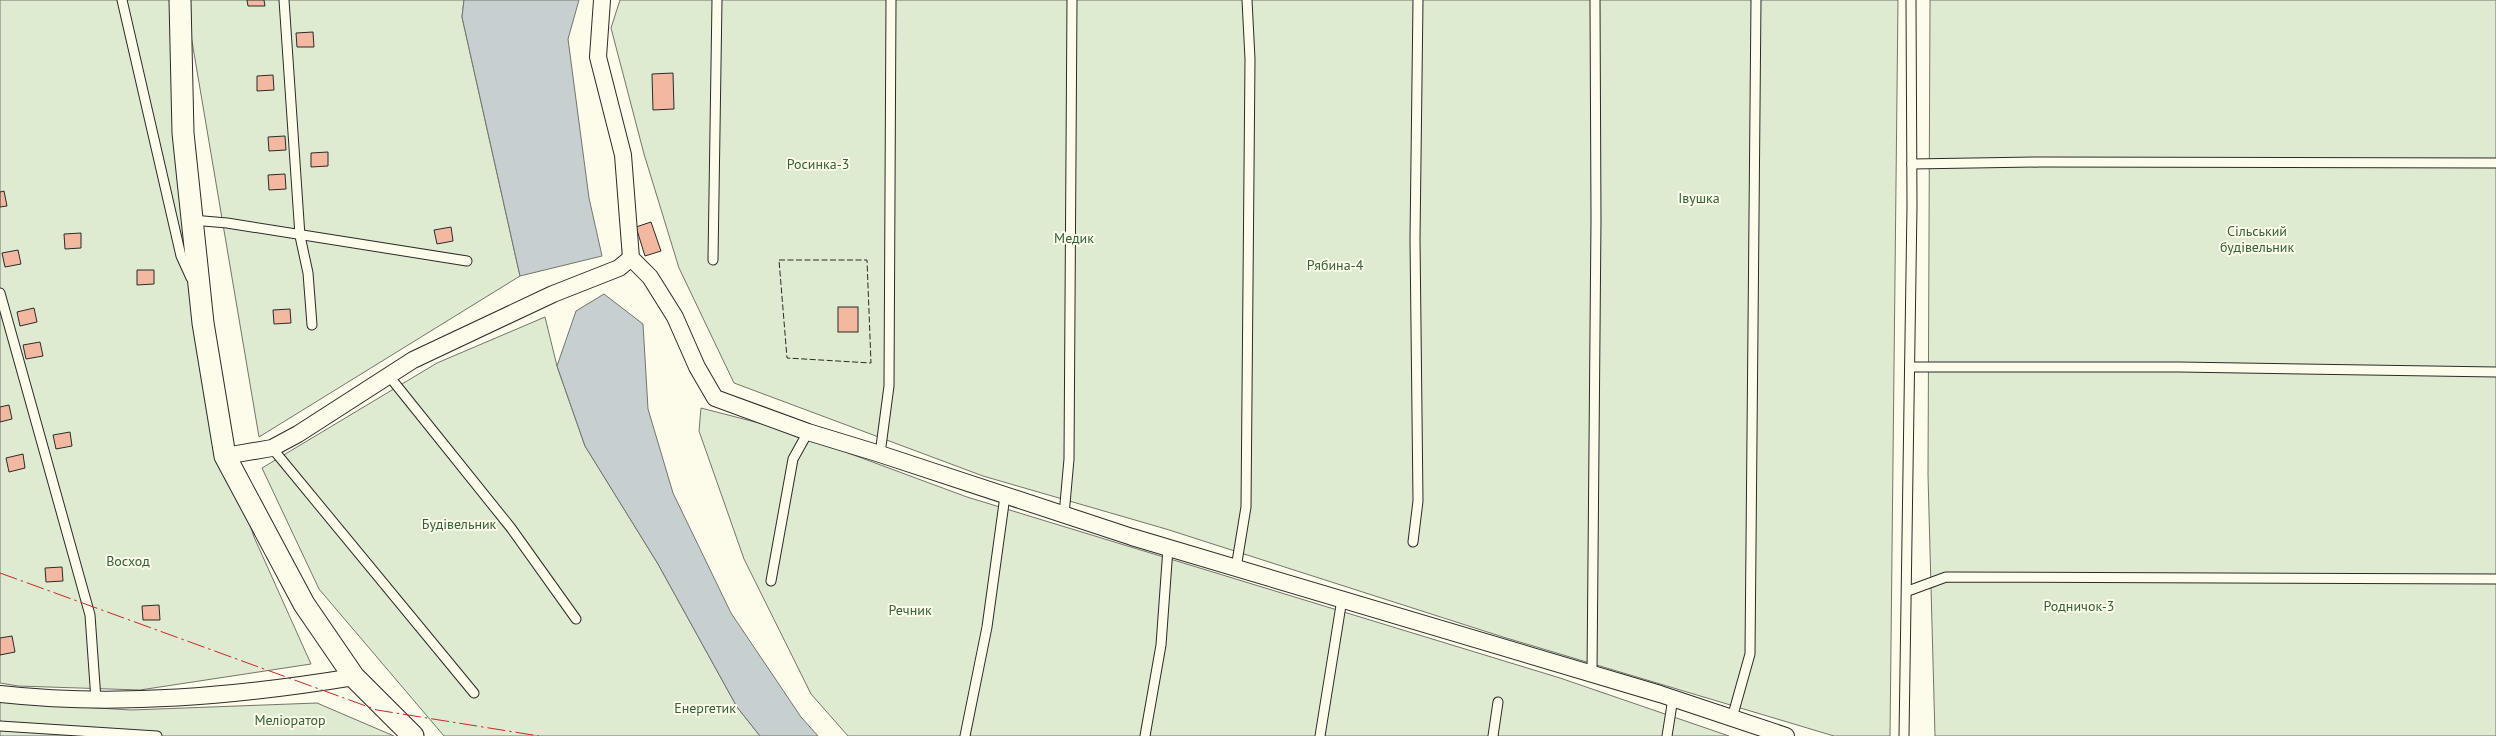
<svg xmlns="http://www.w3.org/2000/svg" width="2496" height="736" font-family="'PT Sans',sans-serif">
	<rect width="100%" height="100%" fill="#fdfbea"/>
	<g fill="#deebd1" stroke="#74746e">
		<polygon points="0,0 177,0 213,413 254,537 311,664 140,690 18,686 0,683"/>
		<polygon points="185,0 464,0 462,17 520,276 259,437"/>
		<polygon points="620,0 1898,0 1890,736 1834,736 1503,637 1166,529 983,476 734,383 679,268 644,154 611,28"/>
		<polygon points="1930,0 2496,0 2496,736 1935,736 1928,475"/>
		<polygon points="545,317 557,366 585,446 658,564 737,707 760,736 444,736 319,589 262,468 437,363"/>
		<polygon points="701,408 786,430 967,497 1560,678 1729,736 848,736 811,694 744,559 699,431"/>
		<polygon points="0,702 131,710 317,703 394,736 0,736"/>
	</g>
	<g fill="#c7d0d0" stroke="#74746e">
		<polygon points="464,0 579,0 568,39 589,198 602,256 520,276 462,17"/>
		<polygon points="604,294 643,324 648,409 673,493 731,613 801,717 818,736 760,736 737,707 658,564 585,446 557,366 576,311"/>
	</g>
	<g fill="#f2b8a0" stroke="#2b2b2b">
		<polygon points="247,0 264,0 265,6 248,6"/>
		<polygon points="313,32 314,47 297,47 296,33"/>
		<polygon points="673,73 674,109 653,110 652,74"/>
		<polygon points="273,75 274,90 257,91 257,76"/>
		<polygon points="285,136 286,150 269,151 268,137"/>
		<polygon points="328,152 328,166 311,167 311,153"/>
		<polygon points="285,174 286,189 269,190 268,175"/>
		<polygon points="4,191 7,206 0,207 0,192"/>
		<polygon points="651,222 661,251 645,256 636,227"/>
		<polygon points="451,227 453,241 437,244 434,230"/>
		<polygon points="81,233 81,248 65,249 64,234"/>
		<polygon points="18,250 21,264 5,267 2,253"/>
		<polygon points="137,270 154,270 154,284 137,285"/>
		<rect x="838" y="307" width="20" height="25"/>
		<polygon points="34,308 37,322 20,326 17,312"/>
		<polygon points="290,309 291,323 274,324 273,310"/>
		<polygon points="40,342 43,356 26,359 23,345"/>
		<polygon points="9,405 12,419 0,422 0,407"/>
		<polygon points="70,432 72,446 56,449 53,435"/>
		<polygon points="23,454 25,468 9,472 6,458"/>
		<polygon points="62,567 63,581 46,582 45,568"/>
		<polygon points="159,605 160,620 143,620 142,606"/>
		<polygon points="12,636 15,652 0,655 0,638"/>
	</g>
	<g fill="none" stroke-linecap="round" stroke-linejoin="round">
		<defs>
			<g id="service">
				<polyline points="122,0 181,256 191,278"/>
				<polyline points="284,0 300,236 308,273 312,325"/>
				<polyline points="1912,164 2040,162 2496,163"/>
				<polyline points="192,220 227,223 467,261"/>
				<polyline points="713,260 717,0"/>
				<polyline points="0,293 90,615 96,700"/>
				<polyline points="1910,367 2179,367 2496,372"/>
				<polyline points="389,376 511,528 576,619"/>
				<polyline points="272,448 474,693"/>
				<polyline points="880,454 889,386 891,0"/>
				<polyline points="1064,515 1069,459 1072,0"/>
				<polyline points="1413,542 1418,501 1415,239 1418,0"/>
				<polyline points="1236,568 1246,507 1250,59 1247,0"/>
				<polyline points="771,581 793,459 808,432"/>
				<polyline points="1908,591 1946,577 2496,579"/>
				<polyline points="1592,673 1596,219 1595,0"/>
				<polyline points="1732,718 1750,654 1756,0"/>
				<polyline points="0,726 157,736"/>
				<polyline points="965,736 987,627 1005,496"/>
				<polyline points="1145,736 1161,645 1168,548"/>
				<polyline points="1320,736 1342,599"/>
				<polyline points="1493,736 1498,702"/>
				<polyline points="1667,736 1673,698"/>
				<polyline points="1904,736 1912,206 1911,0"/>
			</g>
			<g id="minor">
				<polyline points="602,0 598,57 623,155 631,258 650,277 675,317 697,367 715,398 808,432 880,454 1132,537 1660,694 1786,736"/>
				<polyline points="225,456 272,448 298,434 413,360 553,294 619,268 631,258"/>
				<path d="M0,694C117,707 238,696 354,677"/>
			</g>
			<polyline id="tertiary" points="180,0 183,133 203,323 225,456 304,604 354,677 413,736"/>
		</defs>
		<use href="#service" stroke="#2b2b2b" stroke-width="11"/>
		<use href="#minor" stroke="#2b2b2b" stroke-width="18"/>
		<use href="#tertiary" stroke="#2b2b2b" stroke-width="23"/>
		<use href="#service" stroke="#fdfbea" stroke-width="9"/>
		<use href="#minor" stroke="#fdfbea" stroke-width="16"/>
		<use href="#tertiary" stroke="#fdfbea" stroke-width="21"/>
		<polygon stroke="#2b2b2b" stroke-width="1" stroke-dasharray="6 2.5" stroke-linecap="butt" points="779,260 867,260 871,363 787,358"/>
		<polyline stroke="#c62828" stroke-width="1" stroke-dasharray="18 4 2.5 4" stroke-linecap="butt" points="0,573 377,710 539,736"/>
	</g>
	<g text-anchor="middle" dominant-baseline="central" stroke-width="4" stroke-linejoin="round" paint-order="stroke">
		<g font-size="14" fill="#34623c" stroke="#fdfbea">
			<text x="818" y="164">Росинка-3</text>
			<text x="1699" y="198">Івушка</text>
			<text x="2257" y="231">Сільський<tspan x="2257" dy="16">будівельник</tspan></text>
			<text x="1074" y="238">Медик</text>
			<text x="1335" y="265">Рябина-4</text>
			<text x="459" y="524">Будівельник</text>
			<text x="128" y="561">Восход</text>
			<text x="2079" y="606">Родничок-3</text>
			<text x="910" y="610">Речник</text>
			<text x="705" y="708">Енергетик</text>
			<text x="290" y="720">Меліоратор</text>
		</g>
	</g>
</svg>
